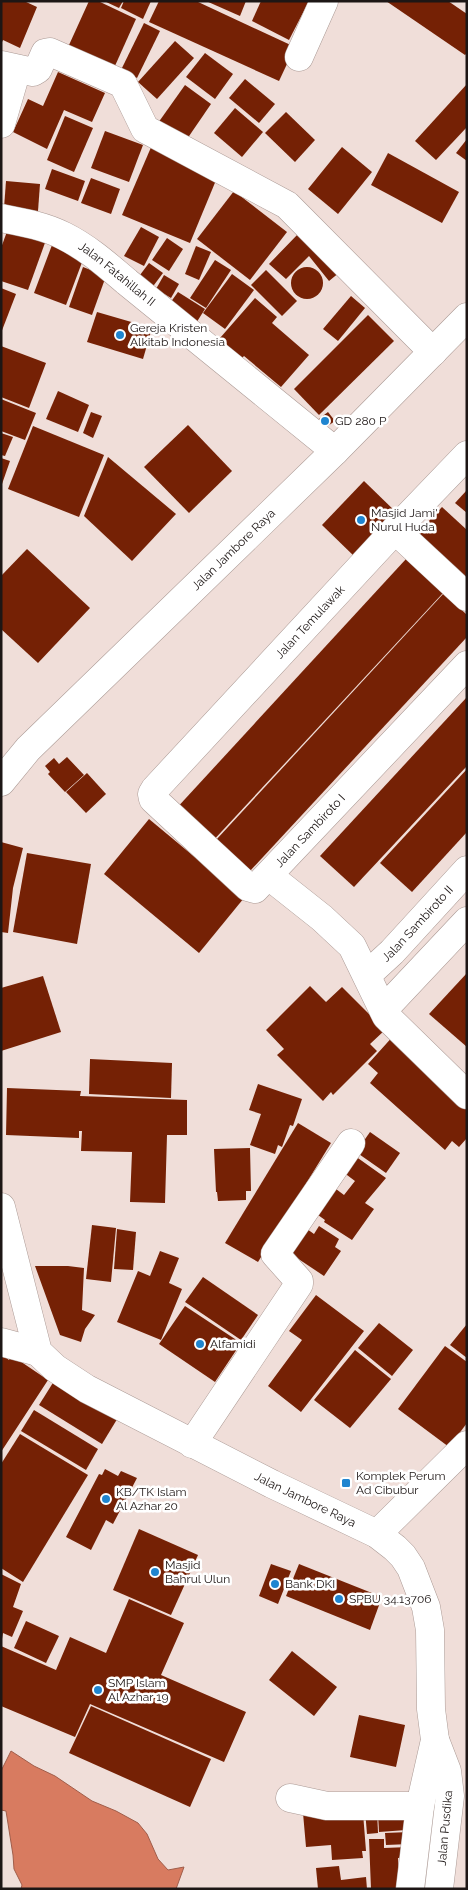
<svg xmlns="http://www.w3.org/2000/svg" width="468" height="1890" font-family="Raleway,sans-serif">
	<rect width="100%" height="100%" fill="#f0ded9"/>
	<polygon fill="#d87b60" stroke="#a05d4a" points="11,1751 34,1766 55,1776 92,1801 116,1811 138,1823 147,1834 158,1859 168,1870 184,1867 176,1889 21,1889 22,1885 14,1869 13,1855 6,1811 1,1810 1,1771"/>
	<g fill="#752105">
		<polygon points="1,1 24,1 37,7 20,48 3,40 1,44"/>
		<polygon points="89,1 98,1 136,19 110,77 64,56"/>
		<polygon points="104,1 123,1 119,8"/>
		<polygon points="124,1 151,1 143,19 121,8"/>
		<polygon points="159,1 196,1 295,47 279,81 149,22"/>
		<polygon points="206,1 246,1 240,16"/>
		<polygon points="261,1 309,1 289,40 252,21"/>
		<polygon points="386,1 448,1 467,14 467,53 465,55"/>
		<polygon points="144,23 160,31 137,78 121,70"/>
		<polygon points="175,41 194,58 157,99 138,82"/>
		<polygon points="205,53 233,74 215,99 186,77"/>
		<polygon points="58,72 105,93 92,122 64,110 47,149 13,132 28,99 43,106"/>
		<polygon points="245,79 275,104 259,123 229,98"/>
		<polygon points="467,84 467,127 436,160 415,141"/>
		<polygon points="185,85 211,104 185,142 158,123"/>
		<polygon points="235,108 263,132 242,157 214,133"/>
		<polygon points="286,112 315,140 295,162 265,133"/>
		<polygon points="65,116 93,128 74,172 47,160"/>
		<polygon points="105,131 143,145 129,182 91,168"/>
		<polygon points="467,139 467,161 456,153"/>
		<polygon points="152,145 219,173 190,243 122,215"/>
		<polygon points="342,147 372,172 338,214 308,189"/>
		<polygon points="388,153 459,192 442,223 371,185"/>
		<polygon points="52,169 85,181 78,201 45,189"/>
		<polygon points="91,178 120,189 111,214 81,203"/>
		<polygon points="6,181 40,184 38,211 4,208"/>
		<polygon points="234,191 287,232 250,280 197,239"/>
		<polygon points="9,226 46,240 28,290 1,281 1,248"/>
		<polygon points="141,227 159,237 144,266 124,256"/>
		<polygon points="298,234 340,272 329,281 309,256 286,279 269,264"/>
		<polygon points="167,238 183,249 169,271 152,260"/>
		<polygon points="52,245 84,257 66,305 34,293"/>
		<polygon points="196,246 211,252 199,280 185,274"/>
		<polygon points="215,260 231,270 206,308 190,298"/>
		<polygon points="149,263 163,273 151,289 137,279"/>
		<circle cx="307" cy="283" r="16"/>
		<polygon points="83,267 106,276 92,315 69,307"/>
		<polygon points="266,270 297,301 282,316 251,285"/>
		<polygon points="232,274 254,290 225,329 203,313"/>
		<polygon points="164,275 179,284 171,298 156,289"/>
		<polygon points="1,288 16,294 1,333"/>
		<polygon points="178,292 205,309 193,328 165,310"/>
		<polygon points="351,296 365,308 338,341 323,329"/>
		<polygon points="255,298 277,317 272,323 309,355 281,387 244,356 235,365 213,346"/>
		<polygon points="97,312 152,328 143,359 87,342"/>
		<polygon points="368,315 394,341 319,415 294,389"/>
		<polygon points="1,346 46,363 29,408 1,397"/>
		<polygon points="58,391 89,405 78,432 46,419"/>
		<polygon points="1,399 36,413 25,440 1,431"/>
		<polygon points="91,412 102,416 93,438 83,433"/>
		<polygon points="328,412 335,421 322,430 316,421"/>
		<polygon points="188,425 232,471 189,513 144,467"/>
		<polygon points="33,426 104,455 79,517 8,489"/>
		<polygon points="1,433 13,437 5,456 1,455"/>
		<polygon points="108,457 176,514 132,561 84,516"/>
		<polygon points="1,458 10,461 2,484 1,483"/>
		<polygon points="364,481 399,515 357,559 322,525"/>
		<polygon points="467,490 467,513 455,503"/>
		<polygon points="442,507 467,530 467,587 413,538"/>
		<polygon points="27,549 90,608 38,663 1,629 1,576"/>
		<polygon points="406,559 443,593 210,844 174,811"/>
		<polygon points="444,593 467,615 467,637 250,871 216,840"/>
		<polygon points="467,697 467,766 354,887 320,856"/>
		<polygon points="67,757 84,775 65,792 48,774 50,772 45,766 54,758 59,764"/>
		<polygon points="467,769 467,832 412,892 380,863"/>
		<polygon points="87,773 106,794 86,813 66,792"/>
		<polygon points="149,819 244,898 199,953 104,874"/>
		<polygon points="1,842 23,848 13,888 8,933 1,932"/>
		<polygon points="27,853 91,864 77,944 13,932"/>
		<polygon points="467,973 467,1047 429,1014"/>
		<polygon points="43,976 61,1032 1,1051 1,988"/>
		<polygon points="310,986 326,1002 342,987 385,1030 370,1044 377,1051 333,1095 331,1092 323,1101 277,1055 284,1049 266,1030"/>
		<polygon points="395,1034 467,1099 467,1138 459,1147 452,1141 445,1150 370,1083 378,1073 368,1064"/>
		<polygon points="90,1059 172,1063 171,1098 89,1094"/>
		<polygon points="258,1084 302,1099 293,1126 290,1125 282,1147 278,1145 275,1154 250,1145 261,1114 249,1110"/>
		<polygon points="7,1088 81,1091 80,1096 187,1100 187,1135 167,1135 165,1203 130,1202 132,1152 81,1151 82,1131 79,1131 79,1138 6,1135"/>
		<polygon points="298,1123 331,1143 258,1262 225,1243"/>
		<polygon points="370,1132 400,1153 386,1173 356,1152"/>
		<polygon points="250,1148 251,1191 246,1191 246,1200 218,1201 217,1192 216,1192 214,1149"/>
		<polygon points="355,1156 386,1178 365,1203 374,1209 352,1240 324,1222 325,1220 318,1215 336,1189 344,1195 355,1181 343,1172"/>
		<polygon points="92,1225 116,1228 111,1282 86,1279"/>
		<polygon points="319,1226 339,1239 335,1247 341,1251 324,1276 291,1254 307,1229 314,1234"/>
		<polygon points="117,1229 136,1232 133,1270 114,1269"/>
		<polygon points="160,1251 179,1258 169,1283 182,1289 161,1340 117,1322 138,1271 150,1276"/>
		<polygon points="35,1266 68,1266 84,1268 82,1310 95,1315 85,1329 81,1342 60,1335"/>
		<polygon points="203,1277 258,1315 241,1340 185,1302"/>
		<polygon points="316,1295 364,1331 301,1412 268,1386 302,1340 289,1331"/>
		<polygon points="185,1306 241,1343 215,1382 159,1344"/>
		<polygon points="379,1323 413,1350 392,1376 358,1348"/>
		<polygon points="467,1324 467,1358 450,1345"/>
		<polygon points="445,1346 467,1362 467,1423 449,1447 398,1409"/>
		<polygon points="355,1350 391,1379 350,1428 314,1400"/>
		<polygon points="1,1354 9,1360 11,1355 48,1380 1,1452"/>
		<polygon points="56,1378 119,1416 102,1444 39,1405"/>
		<polygon points="34,1410 98,1449 86,1470 21,1431"/>
		<polygon points="20,1434 88,1475 23,1582 1,1568 1,1464"/>
		<polygon points="105,1469 118,1476 121,1471 137,1478 113,1524 106,1520 91,1550 66,1537 99,1474 102,1475"/>
		<polygon points="139,1529 198,1555 171,1615 113,1590"/>
		<polygon points="271,1564 291,1571 278,1604 259,1596"/>
		<polygon points="299,1564 382,1597 370,1630 286,1596"/>
		<polygon points="1,1574 21,1584 13,1607 23,1611 12,1637 3,1633 2,1639"/>
		<polygon points="129,1599 184,1623 161,1675 246,1712 224,1762 90,1704 75,1737 1,1706 1,1646 56,1670 70,1637 106,1653"/>
		<polygon points="26,1621 59,1636 46,1663 14,1648"/>
		<polygon points="292,1651 337,1687 314,1716 269,1680"/>
		<polygon points="91,1706 211,1759 190,1807 69,1753"/>
		<polygon points="359,1715 405,1725 396,1767 350,1757"/>
		<polygon points="365,1810 377,1810 378,1833 367,1834"/>
		<polygon points="303,1813 363,1813 366,1851 362,1851 363,1858 332,1860 331,1845 306,1847"/>
		<polygon points="405,1813 406,1830 379,1832 378,1814"/>
		<polygon points="409,1832 410,1844 386,1845 385,1833"/>
		<polygon points="369,1839 384,1839 384,1848 409,1847 409,1857 398,1858 399,1889 371,1889"/>
		<polygon points="339,1866 341,1880 366,1877 367,1889 318,1889 316,1868"/>
	</g>
	<g fill="none" stroke-linecap="round" stroke-linejoin="round">
		<defs>
			<g id="minor">
				<polyline points="299,57 324,1"/>
				<polyline points="1,65 33,72 38,69 45,53 50,52 123,84 145,129 287,205 433,352"/>
				<polyline points="1,124 17,69"/>
				<path id="s1" d="M1,218C22,222 45,226 64,236C88,248 107,265 127,282L335,451"/>
				<path id="s2" d="M467,455L395,530L155,789L152,794L153,799L248,887L255,889L467,665"/>
				<polyline points="395,530 467,597"/>
				<path id="s3" d="M1,782L28,749L335,451L467,317"/>
				<polyline points="269,876 322,918 352,946 386,1016 467,1095"/>
				<path id="s4" d="M367,975L392,952L467,870"/>
				<polyline points="385,1011 386,1007 467,921"/>
				<path id="s5" d="M1,1207L38,1352L55,1368L87,1389L272,1484L377,1534L395,1548L403,1556L411,1568L426,1607L430,1630L431,1709L435,1740L420,1806L410,1889"/>
				<polyline points="1,1342 38,1352"/>
				<polyline points="192,1444 299,1284 299,1281 275,1254 351,1143"/>
				<polyline points="377,1534 467,1445"/>
				<polyline points="435,1740 447,1771 450,1796 439,1889"/>
				<polyline points="290,1798 327,1806 420,1806"/>
			</g>
		</defs>
		<use href="#minor" stroke="#ab9a95" stroke-width="29"/>
		<use href="#minor" stroke="#fff" stroke-width="28"/>
	</g>
	<g fill="#1f85d0" stroke="#fff" stroke-width="2">
		<circle cx="120" cy="335" r="5"/>
		<circle cx="325" cy="421" r="5"/>
		<circle cx="361" cy="520" r="5"/>
		<circle cx="200" cy="1344" r="5"/>
		<rect x="341" y="1478" width="10" height="10" rx="2.5"/>
		<circle cx="106" cy="1499" r="5"/>
		<circle cx="155" cy="1572" r="5"/>
		<circle cx="275" cy="1584" r="5"/>
		<circle cx="339" cy="1599" r="5"/>
		<circle cx="98" cy="1690" r="5"/>
	</g>
	<g text-anchor="middle" dominant-baseline="central" stroke-width="5" stroke-linejoin="round" paint-order="stroke">
		<g font-size="12" fill="#1d1615" stroke="#fff">
			<text stroke="none"><textPath href="#s1" startOffset="131">Jalan Fatahillah II</textPath></text>
			<text stroke="none"><textPath href="#s3" startOffset="329">Jalan Jambore Raya</textPath></text>
			<text transform="translate(310 622) rotate(-47)">Jalan Temulawak</text>
			<text stroke="none"><textPath href="#s2" startOffset="685">Jalan Sambiroto I</textPath></text>
			<text stroke="none"><textPath href="#s4" startOffset="72">Jalan Sambiroto II</textPath></text>
			<text stroke="none"><textPath href="#s5" startOffset="456">Jalan Jambore Raya</textPath></text>
			<text transform="translate(445 1828) rotate(-85)">Jalan Pusdika</text>
		</g>
		<g font-size="12" fill="#1d1615" stroke="#fff" text-anchor="start">
			<text x="130" y="328">Gereja Kristen<tspan x="130" dy="14">Alkitab Indonesia</tspan></text>
			<text x="335" y="421">GD 280 P</text>
			<text x="371" y="513">Masjid Jami'<tspan x="371" dy="14">Nurul Huda</tspan></text>
			<text x="210" y="1344">Alfamidi</text>
			<text x="356" y="1476">Komplek Perum<tspan x="356" dy="14">Ad Cibubur</tspan></text>
			<text x="116" y="1492">KB/TK Islam<tspan x="116" dy="14">Al Azhar 20</tspan></text>
			<text x="165" y="1565">Masjid<tspan x="165" dy="14">Bahrul Ulun</tspan></text>
			<text x="285" y="1584">Bank DKI</text>
			<text x="349" y="1599">SPBU 34.13706</text>
			<text x="108" y="1683">SMP Islam<tspan x="108" dy="14">Al Azhar 19</tspan></text>
		</g>
	</g>
	<rect width="468" height="1890" fill="none" stroke="#1d1615" stroke-width="5"/>
</svg>
